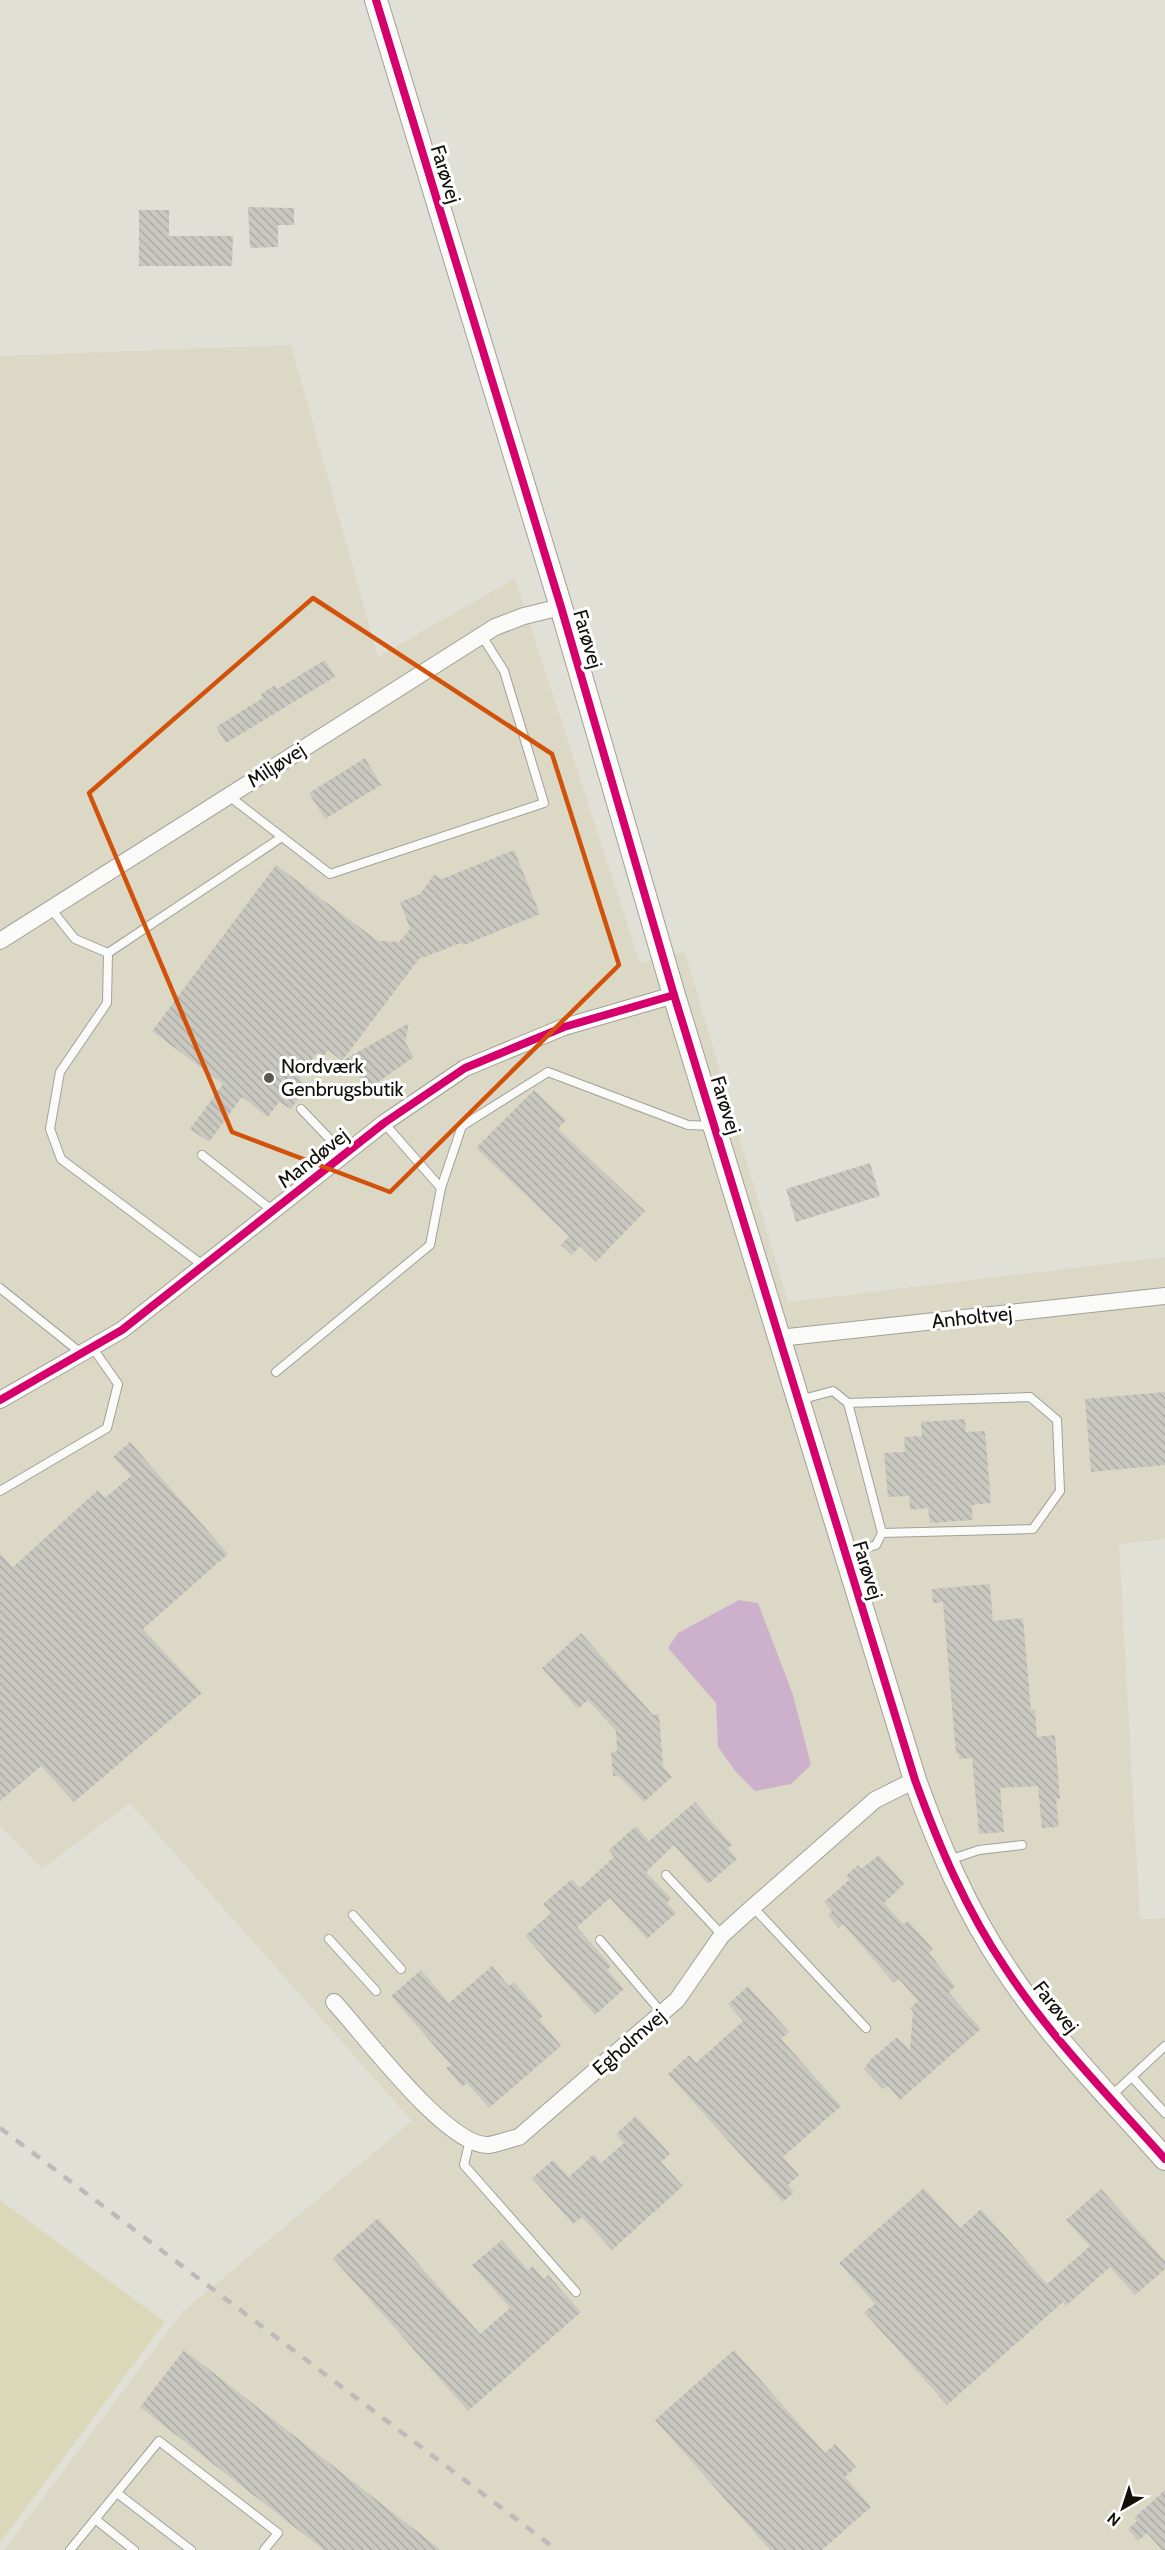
<svg xmlns="http://www.w3.org/2000/svg" width="1165" height="2550" font-family="Cabin,sans-serif">
	<defs>
		<pattern id="building-back-hatch" width="6" height="6" patternUnits="userSpaceOnUse" patternTransform="scale(1.5)"><rect width="6" height="6" fill="#c9c8c0"/><path d="M-1 5l2 2M0 0l6 6M5-1l2 2" fill="none" stroke="#acaba4"/></pattern>
	</defs>
	<rect width="100%" height="100%" fill="#e1e0d6"/>
	<polygon fill="#dbd9c6" points="291,345 378,657 515,578 640,963 685,952 788,1302 1165,1257 1165,1539 1119,1544 1140,1919 1165,1918 1165,2550 4,2550 182,2312 412,2121 130,1803 42,1869 0,1826 0,356"/>
	<polygon fill="#dbd8ba" points="0,2200 165,2322 0,2543"/>
	<polygon fill="#ccb0cc" points="739,1600 758,1603 793,1695 811,1765 791,1784 755,1791 736,1772 718,1747 716,1703 668,1648 678,1633"/>
	<g fill="url(#building-back-hatch)">
		<polygon points="248,207 294,208 294,225 278,225 278,247 250,248"/>
		<polygon points="139,210 169,210 169,236 233,236 232,266 139,266"/>
		<polygon points="325,660 335,677 226,743 216,727 263,698 261,694 275,685 277,689"/>
		<polygon points="365,758 381,785 325,819 309,793"/>
		<polygon points="514,850 540,914 464,945 461,943 419,959 342,1061 328,1050 324,1056 317,1053 299,1077 306,1088 291,1109 279,1102 268,1117 242,1097 209,1142 190,1129 223,1084 152,1031 276,865 378,941 399,942 410,929 400,902 420,894 434,875 442,879"/>
		<polygon points="409,1023 405,1042 414,1057 368,1089 356,1072 342,1061"/>
		<polygon points="534,1090 566,1120 558,1129 645,1211 596,1262 580,1246 572,1255 561,1245 569,1236 476,1148"/>
		<polygon points="870,1163 880,1196 796,1222 786,1189"/>
		<polygon points="1165,1392 1165,1465 1091,1472 1085,1399"/>
		<polygon points="965,1419 966,1432 985,1431 991,1503 972,1505 973,1520 930,1523 928,1508 910,1510 909,1496 888,1497 884,1453 905,1452 904,1437 922,1436 921,1422"/>
		<polygon points="130,1442 228,1554 143,1629 202,1693 74,1802 41,1766 0,1801 0,1553 13,1567 98,1490 105,1498 131,1476 113,1457"/>
		<polygon points="990,1584 993,1621 1023,1618 1031,1710 1035,1710 1037,1737 1055,1735 1060,1799 1056,1799 1059,1827 1042,1828 1038,1786 1000,1788 1004,1832 979,1834 972,1758 959,1759 959,1754 956,1754 943,1602 933,1603 932,1589"/>
		<polygon points="581,1633 653,1715 659,1714 663,1766 672,1777 644,1802 619,1776 613,1776 611,1752 617,1751 616,1731 588,1700 578,1709 542,1668"/>
		<polygon points="695,1802 732,1845 728,1848 737,1859 708,1884 674,1845 646,1872 671,1898 667,1903 676,1913 647,1939 610,1898 577,1927 611,1966 607,1970 624,1989 595,2015 525,1936 551,1913 543,1904 572,1879 580,1888 614,1857 609,1850 636,1826 649,1841"/>
		<polygon points="879,1855 904,1884 884,1903 903,1924 908,1921 933,1949 929,1953 955,1986 949,1993 981,2029 900,2100 888,2086 883,2089 864,2069 870,2060 897,2037 910,2050 913,2011 910,2008 918,2001 899,1979 894,1983 843,1924 839,1928 828,1915 832,1911 824,1902 849,1880 846,1876 858,1865 861,1869"/>
		<polygon points="492,1966 509,1986 514,1982 543,2016 539,2019 561,2046 489,2108 467,2083 462,2087 446,2068 451,2065 391,1996 421,1970 449,2003"/>
		<polygon points="748,1986 789,2032 781,2039 841,2106 783,2157 799,2175 788,2185 794,2192 783,2202 668,2074 689,2055 696,2063 743,2021 728,2004"/>
		<polygon points="636,2116 670,2154 661,2162 683,2186 612,2250 582,2217 573,2224 532,2178 553,2160 569,2177 594,2154 601,2163 624,2143 616,2134"/>
		<polygon points="924,2188 960,2228 981,2209 1047,2284 1090,2246 1066,2220 1101,2189 1165,2261 1165,2269 1135,2295 1110,2267 1066,2306 1063,2302 947,2405 864,2312 875,2304 839,2263"/>
		<polygon points="378,2218 480,2334 510,2308 472,2265 502,2240 528,2270 533,2266 544,2279 548,2275 581,2312 468,2411 333,2258"/>
		<polygon points="184,2350 441,2550 324,2550 140,2407"/>
		<polygon points="734,2350 825,2453 835,2444 856,2467 845,2477 871,2507 822,2550 770,2550 655,2420"/>
		<polygon points="1165,2490 1165,2550 1162,2550 1147,2533 1138,2541 1128,2529 1137,2521 1134,2518"/>
	</g>
	<g fill="none" stroke-linecap="round" stroke-linejoin="round">
		<defs>
			<g id="lane">
				<polyline points="229,796 330,874 544,803 504,671 482,636"/>
				<polyline points="51,909 75,939 108,953"/>
				<polyline points="301,1109 345,1155"/>
				<polyline points="202,1155 273,1211"/>
				<polyline points="441,1188 462,1126 548,1072 688,1125 713,1126"/>
				<polyline points="204,1266 61,1159 50,1129 60,1072 107,1003 108,953 282,837"/>
				<polyline points="0,1288 81,1353"/>
				<polyline points="276,1372 430,1245 441,1188 384,1123"/>
				<polyline points="799,1400 833,1391 848,1403 882,1533 876,1545 847,1554"/>
				<polyline points="848,1403 1030,1397 1057,1420 1060,1491 1033,1529 882,1533"/>
				<polyline points="0,1491 107,1428 118,1384 92,1347"/>
				<polyline points="949,1860 979,1850 1022,1845"/>
				<polyline points="666,1875 722,1935"/>
				<polyline points="753,1907 866,2028"/>
				<polyline points="353,1915 401,1969"/>
				<polyline points="329,1939 376,1991"/>
				<polyline points="600,1940 662,2013"/>
				<polyline points="1132,2077 1165,2113"/>
				<polyline points="1110,2097 1165,2046"/>
				<polyline points="470,2139 464,2165 576,2292"/>
				<polyline points="117,2493 191,2550"/>
				<polyline points="95,2519 134,2550"/>
				<polyline points="70,2550 159,2441 278,2533 264,2550"/>
			</g>
			<g id="street">
				<polyline points="0,941 495,627 524,616 561,607"/>
				<polyline points="779,1338 1165,1296"/>
				<polyline points="0,1400 122,1330 384,1123 465,1068 564,1027 674,995"/>
				<path d="M334,2002C362,2032 447,2147 488,2145C498,2144 509,2139 519,2137L677,2000L722,1935L753,1907L875,1800L915,1780"/>
			</g>
			<path id="secondary" d="M376,0L561,607L674,995L915,1780C939,1846 966,1910 1006,1969C1051,2038 1110,2097 1165,2159"/>
		</defs>
		<use href="#lane" stroke="#a1a098" stroke-width="10"/>
		<use href="#street" stroke="#a1a098" stroke-width="18"/>
		<use href="#secondary" stroke="#a1a098" stroke-width="24"/>
		<use href="#lane" stroke="#fafaf9" stroke-width="8"/>
		<use href="#street" stroke="#fafaf9" stroke-width="16"/>
		<use href="#secondary" stroke="#fafaf9" stroke-width="22"/>
		<polyline stroke="#bcbbb9" stroke-width="4.5" stroke-dasharray="10 10" stroke-linecap="butt" points="0,2128 557,2550"/>
		<defs>
			<g id="cycleway">
				<path d="M376,0L561,607L674,995L915,1780C939,1846 966,1910 1006,1969C1051,2038 1110,2097 1165,2159"/>
				<polyline points="0,1400 122,1330 384,1123 465,1068 564,1027 674,995"/>
			</g>
		</defs>
		<use href="#cycleway" stroke="#fff" stroke-width="11"/>
		<use href="#cycleway" stroke="#d6006c" stroke-width="8"/>
	</g>
	<path fill="none" stroke="#d2520c" stroke-width="4.5" stroke-linejoin="round" d="M313,598L552,754L619,965L390,1192L232,1132L89,793Z"/>
	<circle fill="#595851" stroke="#fff" stroke-width="2" cx="269" cy="1078" r="6"/>
	<g text-anchor="middle" dominant-baseline="central" stroke-width="6" stroke-linejoin="round" paint-order="stroke">
		<g font-size="20" fill="#100f09" stroke="#fff">
			<text transform="translate(446 174) rotate(73)">Farøvej</text>
			<text transform="translate(588 639) rotate(74)">Farøvej</text>
			<text transform="translate(276 765) rotate(-33)">Miljøvej</text>
			<text transform="translate(726 1105) rotate(73)">Farøvej</text>
			<text transform="translate(313 1158) rotate(-38)">Mandøvej</text>
			<text transform="translate(972 1317) rotate(-6)">Anholtvej</text>
			<text transform="translate(868 1570) rotate(73)">Farøvej</text>
			<text transform="translate(1056 2007) rotate(52)">Farøvej</text>
			<text transform="translate(629 2042) rotate(-41)">Egholmvej</text>
		</g>
		<g font-size="20" fill="#100f09" stroke="#fff" text-anchor="start">
			<text x="281" y="1066">Nordværk<tspan x="281" dy="23">Genbrugsbutik</tspan></text>
		</g>
	</g>
	<g transform="translate(1123 2508) rotate(219)" stroke="#ffffff" stroke-width="4.5" paint-order="stroke">
	<path d="M0-4.5L10 22L0 15L-10 22Z" fill="#100f09"/>
	<text y="-9" font-size="16" font-weight="bold" text-anchor="middle" fill="#100f09">N</text>
	</g>
</svg>
